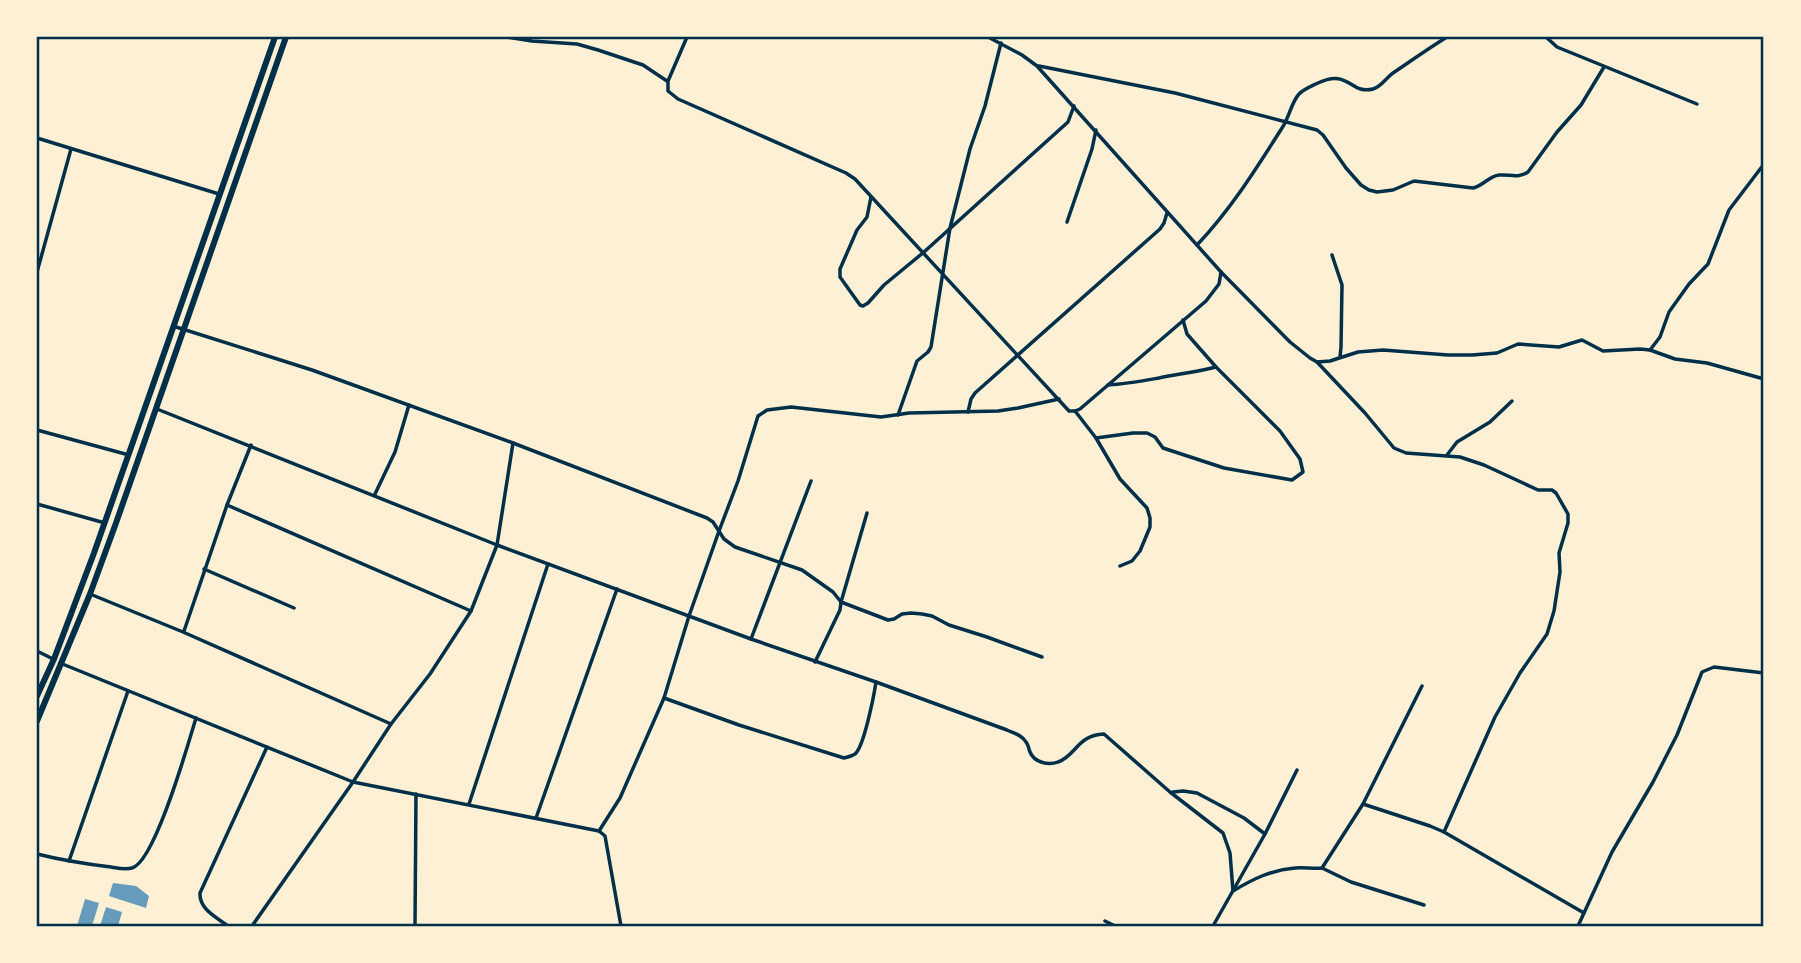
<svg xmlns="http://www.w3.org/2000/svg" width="1801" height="963" font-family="'PT Serif',serif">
	<rect width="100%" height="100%" fill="#fdf0d5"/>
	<g fill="#669bbc">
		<polygon points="113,883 136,886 149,896 146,908 109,896"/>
		<polygon points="85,899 99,903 92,926 77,926"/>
		<polygon points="106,907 122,912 118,926 100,926"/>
	</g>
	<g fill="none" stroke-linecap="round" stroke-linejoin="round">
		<g stroke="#003049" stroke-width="3.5">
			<polyline points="507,37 532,41 577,44 598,50 643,65 667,81"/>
			<polyline points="687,37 668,81 668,91 678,99 846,173 855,179 1069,411 1075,411 1080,409 1206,301 1219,284 1221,272"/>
			<polyline points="988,37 1022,55 1037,66 1221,272 1290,342 1310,358 1317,362 1330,361 1358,352 1383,350 1448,355 1472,355 1497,353 1518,344 1559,347 1582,340 1603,351 1640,349 1650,350 1675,359 1707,363 1764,379"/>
			<polyline points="1546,37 1557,47 1697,104"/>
			<path d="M1039,66L1175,93L1317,130L1323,135L1346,168L1361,185L1369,190L1377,192L1393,190L1414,181L1473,188C1483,186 1489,176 1499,175C1510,174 1517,179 1528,172L1557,132L1581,105L1604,67"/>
			<polyline points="37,138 219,194"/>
			<polyline points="871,197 867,217 857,230 840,269 840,277 860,305 863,306 868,303 884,285 924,252 1068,122 1074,106"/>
			<polyline points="1067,222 1092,149 1096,130"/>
			<path d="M1197,245C1231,209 1256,169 1282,128C1289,118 1291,103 1299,94C1304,89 1312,86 1318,83C1349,68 1350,95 1373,89C1381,87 1386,78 1393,73C1411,61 1429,48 1447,37"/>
			<polyline points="1332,255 1342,285 1341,347 1340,357"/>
			<polyline points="37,272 71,149"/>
			<polyline points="173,326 312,370 513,443 707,518 713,522 724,539 735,547 802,570 833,592 841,602 840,610 815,662"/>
			<polyline points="1650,350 1660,337 1669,312 1689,284 1708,264 1729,210 1764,164"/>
			<polyline points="1317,362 1365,413 1394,448 1406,453 1460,457 1484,465 1538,490 1552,490 1556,493 1568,514 1568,523 1559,553 1560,572 1554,611 1547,634 1520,673 1495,717 1444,832"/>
			<path d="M1108,385C1126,384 1142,381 1159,378C1178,374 1197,372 1216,367"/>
			<path d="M157,409L497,545L751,639L876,682L1007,730C1014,733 1022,735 1026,742C1029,746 1028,747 1030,752C1034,762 1048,766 1058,762C1076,756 1077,735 1104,734L1170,792L1223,833L1230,853L1233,891C1253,879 1271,870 1295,868C1304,867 1313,869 1322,868L1363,804L1422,686"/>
			<polyline points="1075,411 1096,438 1120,479 1147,508 1150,518 1150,527 1140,551 1132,561 1120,566"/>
			<polyline points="968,412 971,399 975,393 1160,229 1164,223 1167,213"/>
			<polyline points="898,415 917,361 928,352 931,347 950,228 970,149 985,106 1001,43"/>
			<polyline points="37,430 129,455"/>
			<polyline points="1096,438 1133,433 1147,433 1155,437 1163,448 1224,468 1292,480 1303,472 1300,459 1280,431 1216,367 1187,334 1183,320"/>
			<polyline points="1447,455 1457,442 1490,422 1512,401"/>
			<polyline points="375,494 395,452 409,405"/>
			<polyline points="37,504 105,523"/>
			<polyline points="227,505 471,611"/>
			<polyline points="867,513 841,602 888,620 894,619 902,614 911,613 922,614 932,616 949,625 987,637 1042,657"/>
			<polyline points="204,569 294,608"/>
			<polyline points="90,594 183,632 391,724"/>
			<polyline points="184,631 227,505 251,445"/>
			<polyline points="751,639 811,481"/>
			<polyline points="37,651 53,659"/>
			<polyline points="60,663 353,782 599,831 605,836 621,926"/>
			<path d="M664,698L739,725L844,758C848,757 852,756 855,754C864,747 874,695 876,682"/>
			<polyline points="1173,792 1183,791 1197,793 1244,818 1265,834"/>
			<polyline points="469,804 548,564"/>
			<polyline points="1363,804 1430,826 1444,832 1584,913"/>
			<polyline points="536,818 617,589"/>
			<polyline points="599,831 620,798 664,698 689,616 719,531 738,481 758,416 767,410 791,407 881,417 909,413 998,411 1018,408 1059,399"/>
			<path d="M37,854C61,860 86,864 111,867C117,868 125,870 132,868C155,862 188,744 196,718"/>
			<polyline points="69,861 128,691"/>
			<polyline points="1322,868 1351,882 1424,905"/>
			<polyline points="1105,921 1115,926"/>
			<path d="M228,926C216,917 199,909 200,893L267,747"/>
			<polyline points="252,926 353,782 391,724 430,674 471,611 497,545 513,443"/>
			<polyline points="415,926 416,794"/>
			<polyline points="1213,926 1265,834 1297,770"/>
			<polyline points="1578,926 1612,852 1653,782 1677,735 1702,672 1714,667 1764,673"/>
		</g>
		<g stroke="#003049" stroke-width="6">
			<polyline points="37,696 54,659 94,553 275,37"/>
			<polyline points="37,721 90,594 116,523 286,37"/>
		</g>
	</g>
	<rect width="1801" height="963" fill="none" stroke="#fdf0d5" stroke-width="77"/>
	<rect x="38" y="38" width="1724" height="887" fill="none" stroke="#003049" stroke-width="2.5"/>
</svg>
